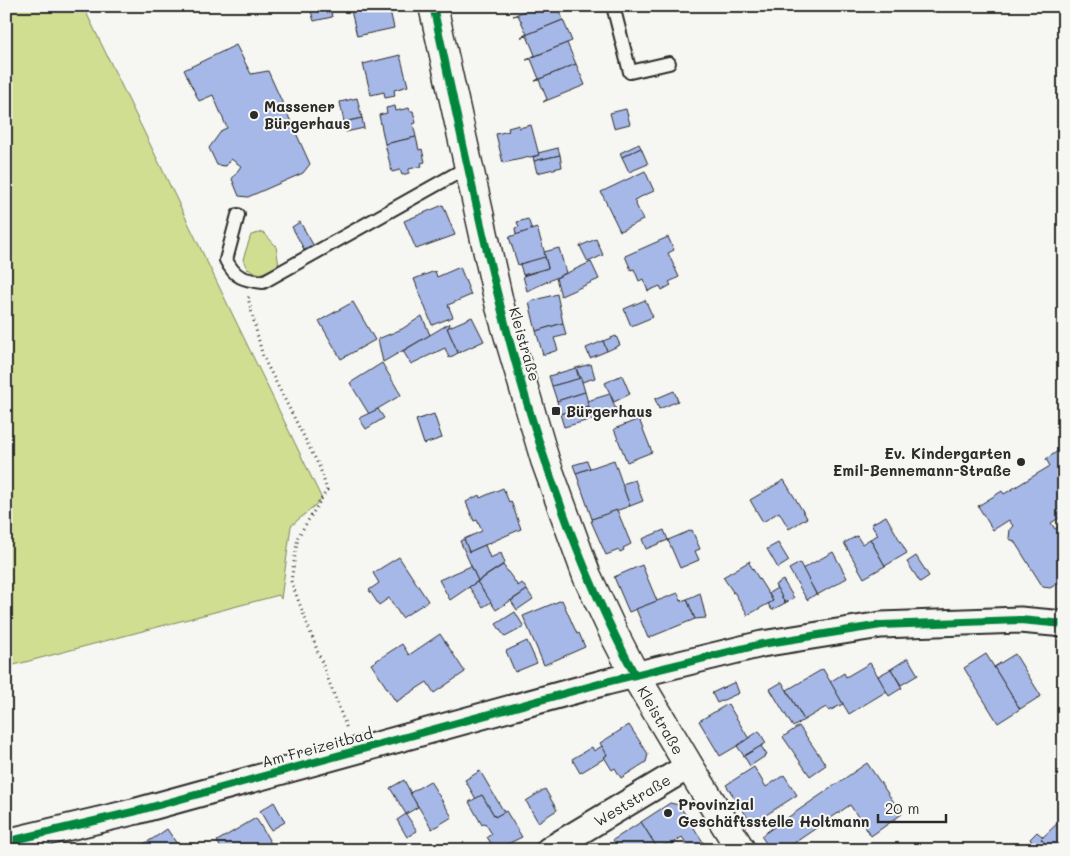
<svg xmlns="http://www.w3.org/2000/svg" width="1070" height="856" font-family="Mali,sans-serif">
	<rect width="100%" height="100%" fill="#f6f6f2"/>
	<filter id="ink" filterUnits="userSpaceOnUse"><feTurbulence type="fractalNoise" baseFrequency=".02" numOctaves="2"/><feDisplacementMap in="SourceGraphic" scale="10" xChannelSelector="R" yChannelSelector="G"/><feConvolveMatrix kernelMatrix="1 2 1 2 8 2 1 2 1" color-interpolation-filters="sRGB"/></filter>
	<g filter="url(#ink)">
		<g fill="#cfde91" stroke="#7d845e">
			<polygon points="6,6 83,6 322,499 291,526 281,599 279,595 14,665 6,663"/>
			<polygon points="263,232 276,246 279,266 260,274 247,269 243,259 251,235"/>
		</g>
		<g fill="#a6b8e7" stroke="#2b2b2b">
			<polygon points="350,6 389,6 394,28 357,36"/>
			<polygon points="536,6 558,6 563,20 521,37 527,34 518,15 513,16"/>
			<polygon points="330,7 332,17 314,21 311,11"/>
			<polygon points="563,20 572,41 530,58 535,55 527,36 521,37"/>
			<polygon points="567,43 576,64 535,81 539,79 531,59 526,60"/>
			<polygon points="236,45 251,74 268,71 310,164 303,173 248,197 239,196 232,179 241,166 231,159 226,166 217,165 209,148 222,130 227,128 213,95 199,101 184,70"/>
			<polygon points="400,55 408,86 394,90 395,96 385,98 384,92 371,95 363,64"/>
			<polygon points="576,64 585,85 543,102 547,99 539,80 535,81"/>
			<polygon points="357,98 362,118 344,122 340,102"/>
			<polygon points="395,106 396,111 409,108 410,111 413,111 416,123 413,124 416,137 385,144 379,115 387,113 386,108"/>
			<polygon points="626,109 630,124 614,128 610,113"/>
			<polygon points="362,118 364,128 346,132 344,122"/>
			<polygon points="519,125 519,128 531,125 539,155 503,163 496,134 509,131 508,128"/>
			<polygon points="416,137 419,150 422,149 425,162 421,163 422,166 409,169 409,173 402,175 400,170 392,172 385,144"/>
			<polygon points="639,144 641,148 622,157 620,153"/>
			<polygon points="558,148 560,155 534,161 533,157 539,155 538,153"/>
			<polygon points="641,148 648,164 629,172 622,157"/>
			<polygon points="560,155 562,167 537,173 534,161"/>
			<polygon points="645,171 654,191 634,200 643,220 620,231 601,192"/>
			<polygon points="443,205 455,235 416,249 404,221"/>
			<polygon points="528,219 532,230 516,235 515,228 519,227 517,222"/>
			<polygon points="300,222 315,248 306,253 292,227"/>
			<polygon points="537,228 546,257 518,265 509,237"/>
			<polygon points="668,237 674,250 668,253 679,277 669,282 671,285 662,290 660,286 648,291 643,279 639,281 634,269 631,270 625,256"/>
			<polygon points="596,239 603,255 588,262 580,246"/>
			<polygon points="559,248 566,273 527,291 523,276 548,268 544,252"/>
			<polygon points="545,257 548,268 523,275 520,264"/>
			<polygon points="591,262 599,279 561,296 556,278"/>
			<polygon points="460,267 471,295 448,305 453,317 432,325 414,279 435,271 437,277"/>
			<polygon points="557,294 563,323 536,331 529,302"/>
			<polygon points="645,300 653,317 631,326 624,309"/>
			<polygon points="353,302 375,340 341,359 319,321"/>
			<polygon points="422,316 430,335 383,362 378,339 402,329"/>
			<polygon points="472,317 484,341 458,353 447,328"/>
			<polygon points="450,323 449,327 447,328 458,353 449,358 445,348 411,364 403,351"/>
			<polygon points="563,323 566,335 554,338 558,350 543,355 536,331"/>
			<polygon points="616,336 620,345 607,351 603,341"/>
			<polygon points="603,341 607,351 590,358 586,348"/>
			<polygon points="382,363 401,395 369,414 350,383"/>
			<polygon points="591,364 595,378 582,382 576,368"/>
			<polygon points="576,368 579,379 552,386 549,376"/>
			<polygon points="622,375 630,394 614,402 605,383"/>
			<polygon points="581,378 585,392 557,401 552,386"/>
			<polygon points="674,391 678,401 659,409 655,399"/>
			<polygon points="585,392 589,406 560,414 557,401"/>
			<polygon points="610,394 616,410 592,417 587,401"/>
			<polygon points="589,406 593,419 564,427 560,414"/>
			<polygon points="378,409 384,418 366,429 359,418"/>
			<polygon points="434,414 442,438 424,444 416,420"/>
			<polygon points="639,419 652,452 627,462 614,429"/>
			<polygon points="1064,447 1064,515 1051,523 1055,529 1064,524 1064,554 1057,558 1060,564 1064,563 1064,580 1050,588 1043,587 1014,541 1009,539 1010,529 1013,526 1009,520 993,530 978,506 1002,491 1004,494 1050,466 1046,459"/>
			<polygon points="614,460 630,506 592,519 576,473"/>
			<polygon points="587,461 590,468 576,473 573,465"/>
			<polygon points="635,480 643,501 630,506 622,484"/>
			<polygon points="784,480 807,518 789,529 779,512 763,522 750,500"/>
			<polygon points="503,488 509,502 511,501 521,529 469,552 464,539 482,531 477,520 474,521 466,502 479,495 480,498"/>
			<polygon points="617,510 631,544 623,548 624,550 620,552 619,550 606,555 591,521 593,521 592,519"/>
			<polygon points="886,516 907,553 885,566 870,539 878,535 871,524"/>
			<polygon points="664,530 668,540 646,549 642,539"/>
			<polygon points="692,530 700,549 695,551 699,560 680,568 668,540"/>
			<polygon points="857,536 862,544 870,539 885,566 864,578 844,543"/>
			<polygon points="464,539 469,552 485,545 490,558 501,553 505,563 478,581 460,541"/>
			<polygon points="778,543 789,561 778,568 767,549"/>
			<polygon points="833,552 847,578 817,595 802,569"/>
			<polygon points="916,556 929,576 920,582 907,562"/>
			<polygon points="399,557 428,601 402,618 389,598 379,605 369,590 379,583 373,573"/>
			<polygon points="750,561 749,563 773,601 746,616 748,615 734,592 732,593 733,592 723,577"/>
			<polygon points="800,563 816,594 807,600 789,569"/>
			<polygon points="503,565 518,586 522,583 527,590 496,610 477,582"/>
			<polygon points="642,565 657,601 629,612 614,577"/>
			<polygon points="471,566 478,581 450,600 439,580"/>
			<polygon points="783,580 794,598 785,603 775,585"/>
			<polygon points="477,582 491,602 483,607 469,587"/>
			<polygon points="777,588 785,603 772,610 768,604 773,601 769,593"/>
			<polygon points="527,590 533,599 517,610 511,601"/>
			<polygon points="678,593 681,601 687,599 695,619 648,638 636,609"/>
			<polygon points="700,593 706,618 695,619 687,599"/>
			<polygon points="562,600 577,634 579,633 585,647 544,665 523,616"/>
			<polygon points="515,612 524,627 505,637 496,624"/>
			<polygon points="440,634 465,672 434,693 427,682 396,702 371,664 402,644 409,655"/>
			<polygon points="527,641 537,663 515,672 506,651"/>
			<polygon points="986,654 1020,709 998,723 964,668"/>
			<polygon points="1015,654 1041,696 1020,709 994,667"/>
			<polygon points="908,658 918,675 901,685 891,669"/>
			<polygon points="870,663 887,691 849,714 830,682 844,673 846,677"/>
			<polygon points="823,669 843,704 829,711 826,707 804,720 787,690"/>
			<polygon points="891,669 902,688 889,696 878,676"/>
			<polygon points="735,682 739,693 717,703 712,693"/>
			<polygon points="782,682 804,720 793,727 770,689"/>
			<polygon points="728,704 749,739 720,756 699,721"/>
			<polygon points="629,725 648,754 646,762 621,778 615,768 612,770 604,757 607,755 600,743"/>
			<polygon points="799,726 826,765 810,776 783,737"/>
			<polygon points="759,731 766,743 744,756 737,746"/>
			<polygon points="602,746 607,755 604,757 605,758 580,773 572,759 592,747 594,751"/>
			<polygon points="761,746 767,755 750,766 744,756"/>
			<polygon points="867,763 902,814 871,836 850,805 784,850 771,850 761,836"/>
			<polygon points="754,767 766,787 784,775 797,795 752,824 726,785"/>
			<polygon points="480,771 504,812 495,817 482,795 476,799 465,780"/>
			<polygon points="404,780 418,807 406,814 390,788"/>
			<polygon points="430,781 452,817 432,829 410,793"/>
			<polygon points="545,789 557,810 538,822 526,801"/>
			<polygon points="482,795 495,817 506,811 522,837 495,850 487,837 492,834 485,823 482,825 469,802"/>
			<polygon points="274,802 285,822 271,830 260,811"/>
			<polygon points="670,803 679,805 707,848 704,850 686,850 684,847 686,843 682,837 671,845 669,843 658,849 641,822"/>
			<polygon points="406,814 417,831 407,837 397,820"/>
			<polygon points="1064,817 1064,850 1052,850 1041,839"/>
			<polygon points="256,818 275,850 222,850 217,841"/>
			<polygon points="641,822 656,846 649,850 620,850 613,840"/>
			<polygon points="167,829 181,850 133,850 154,838"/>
			<polygon points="1037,832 1043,837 1041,839 1052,850 1037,850 1030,839"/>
		</g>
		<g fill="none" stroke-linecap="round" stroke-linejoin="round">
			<defs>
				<g id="service">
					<polyline points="613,6 630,72 669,63"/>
					<path d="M238,215L226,260C235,278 244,280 263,282L468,167"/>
				</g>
				<g id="minor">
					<polyline points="6,842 137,811 606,682 762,644 881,625 1020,620 1064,624"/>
					<polyline points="549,850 689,766"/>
				</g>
				<polyline id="secondary" points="433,6 500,307 545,460 587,576 615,636 635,675 689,766 741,850"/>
			</defs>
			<use href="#service" stroke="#2b2b2b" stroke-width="16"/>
			<use href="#minor" stroke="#2b2b2b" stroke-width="29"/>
			<use href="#secondary" stroke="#2b2b2b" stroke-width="31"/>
			<polyline stroke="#2b2b2b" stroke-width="3" stroke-dasharray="1 4" stroke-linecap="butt" points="249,297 248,298 263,357 320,468 327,490 298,537 291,581 347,729"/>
			<use href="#service" stroke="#f6f6f2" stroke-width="12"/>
			<use href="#minor" stroke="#f6f6f2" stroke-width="25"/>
			<use href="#secondary" stroke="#f6f6f2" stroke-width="28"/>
			<defs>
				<g id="cycleway">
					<path d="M433,6C483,234 525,467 635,675"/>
					<polyline points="6,842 137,811 606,682 762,644 881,625 1020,620 1064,624"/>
				</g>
			</defs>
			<use href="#cycleway" stroke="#f6f6f2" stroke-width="11"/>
			<use href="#cycleway" stroke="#00873e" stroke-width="8"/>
		</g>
	</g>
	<g fill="#2b2b2b" stroke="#f6f6f2" stroke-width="2">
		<circle cx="254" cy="115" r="5"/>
		<rect x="551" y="406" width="10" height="10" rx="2.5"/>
		<circle cx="1021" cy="462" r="5"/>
		<circle cx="668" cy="813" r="5"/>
	</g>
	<g text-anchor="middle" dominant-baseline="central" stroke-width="4" stroke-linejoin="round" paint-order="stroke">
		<g font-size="15" font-weight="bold" fill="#2b2b2b" stroke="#f6f6f2" text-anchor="start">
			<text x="264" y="106">Massener<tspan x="264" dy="17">Bürgerhaus</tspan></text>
			<text x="566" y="411">Bürgerhaus</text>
			<text x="1011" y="453" text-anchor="end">Ev. Kindergarten<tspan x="1011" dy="17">Emil-Bennemann-Straße</tspan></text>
			<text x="678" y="804">Provinzial<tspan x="678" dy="17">Geschäftsstelle Holtmann</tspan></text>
		</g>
		<g font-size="15" fill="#2b2b2b" stroke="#f6f6f2">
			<text transform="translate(525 344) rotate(74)">Kleistraße</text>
			<text transform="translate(661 720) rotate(60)">Kleistraße</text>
			<text transform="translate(317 747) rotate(-15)">Am Freizeitbad</text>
			<text transform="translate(632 800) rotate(-31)">Weststraße</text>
		</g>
	</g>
	<rect width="1070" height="856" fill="none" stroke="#f6f6f2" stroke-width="25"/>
	<rect x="12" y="12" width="1045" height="831" fill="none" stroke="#2b2b2b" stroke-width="2" filter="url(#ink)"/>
	<path d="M878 814v8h68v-8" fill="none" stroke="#2b2b2b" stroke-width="2.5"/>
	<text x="885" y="814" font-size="15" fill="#2b2b2b" stroke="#f6f6f2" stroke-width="4" paint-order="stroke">20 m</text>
</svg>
